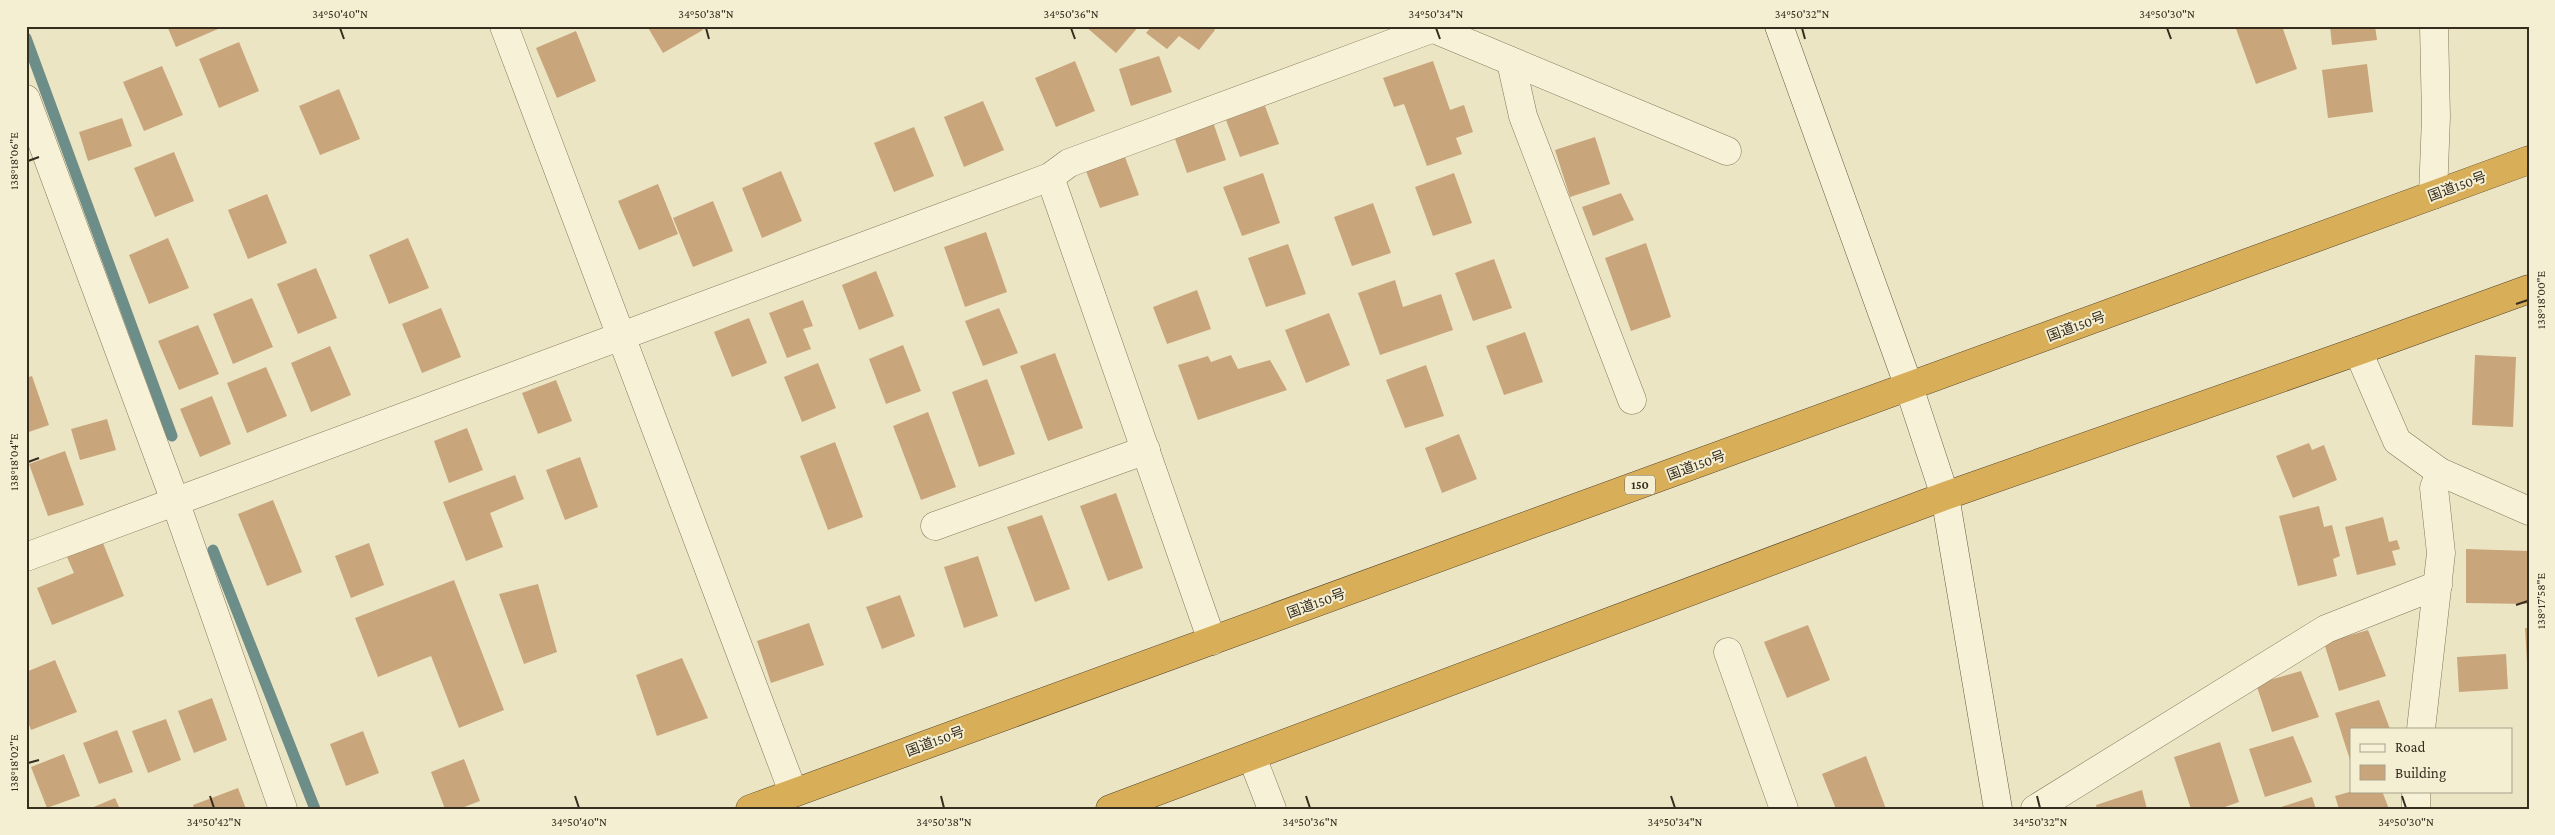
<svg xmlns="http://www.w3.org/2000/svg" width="2555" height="835" font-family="'Crimson Pro','Noto Sans JP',serif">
	<rect width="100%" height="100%" fill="#ece5c4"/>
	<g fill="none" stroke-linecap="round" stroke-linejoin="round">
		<g stroke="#6d8d89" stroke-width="11">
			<polyline points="26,38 172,436"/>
			<polyline points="213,550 315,809"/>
		</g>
	</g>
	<g fill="#c9a57b">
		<polygon points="167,26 225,26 176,47"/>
		<polygon points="647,26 700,26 703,30 663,53"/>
		<polygon points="1085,26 1139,26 1116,53"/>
		<polygon points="1152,26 1211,26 1215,30 1199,50 1179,36 1167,49 1146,33"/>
		<polygon points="2235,26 2282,26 2297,69 2256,84"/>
		<polygon points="2330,26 2375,26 2377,40 2332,45"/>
		<polygon points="576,31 596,81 557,98 536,48"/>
		<polygon points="239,42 259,91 219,108 199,59"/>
		<polygon points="1159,56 1172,92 1131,106 1119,69"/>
		<polygon points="1075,61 1095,111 1056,127 1035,78"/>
		<polygon points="1433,61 1450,110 1464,105 1473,132 1456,138 1462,154 1427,166 1404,104 1394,107 1383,78"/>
		<polygon points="2367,64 2373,112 2328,118 2322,70"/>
		<polygon points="162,66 183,115 144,131 123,82"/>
		<polygon points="339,89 360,139 320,155 299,106"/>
		<polygon points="983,101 1004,150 964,167 944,117"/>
		<polygon points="1265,106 1279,144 1240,157 1226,120"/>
		<polygon points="122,118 132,146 88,161 79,132"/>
		<polygon points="1213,122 1226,160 1187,173 1174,136"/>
		<polygon points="914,127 934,176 894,192 874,143"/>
		<polygon points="1595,137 1610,184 1570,197 1555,150"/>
		<polygon points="174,152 194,201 155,217 134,168"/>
		<polygon points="1125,157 1139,195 1100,208 1086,171"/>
		<polygon points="781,171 802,221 762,238 742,188"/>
		<polygon points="1263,173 1280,223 1242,236 1223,187"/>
		<polygon points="1454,173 1472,223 1433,236 1415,187"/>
		<polygon points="658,184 678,234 639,250 618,201"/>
		<polygon points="1621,193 1634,220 1593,236 1582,207"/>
		<polygon points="267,194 287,243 248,259 228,210"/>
		<polygon points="713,201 733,251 693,267 673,218"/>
		<polygon points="1373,203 1391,253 1352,266 1334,217"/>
		<polygon points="986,232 1007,292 965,307 944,247"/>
		<polygon points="168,238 189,288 149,304 129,255"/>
		<polygon points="408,238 429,288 389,304 369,255"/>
		<polygon points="1646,243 1671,317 1631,331 1605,258"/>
		<polygon points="1288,244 1306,294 1266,307 1248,258"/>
		<polygon points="1494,259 1512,308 1473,321 1455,273"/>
		<polygon points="316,268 337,318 298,334 277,284"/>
		<polygon points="876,271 894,316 859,330 842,285"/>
		<polygon points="1395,280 1403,307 1441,294 1453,330 1380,355 1358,293"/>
		<polygon points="1197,290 1211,329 1167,344 1153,307"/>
		<polygon points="252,298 273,347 233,364 213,314"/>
		<polygon points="803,300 813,326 803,329 811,349 787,358 769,313"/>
		<polygon points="441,308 461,357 422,373 402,324"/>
		<polygon points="999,308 1018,353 983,366 965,321"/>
		<polygon points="1329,313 1350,365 1306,383 1285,330"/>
		<polygon points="749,318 767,363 732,377 714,332"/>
		<polygon points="198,325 219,374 179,390 158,341"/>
		<polygon points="1525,332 1543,382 1504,395 1486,346"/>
		<polygon points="903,345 921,391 886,404 869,359"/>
		<polygon points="330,346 351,395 311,412 291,363"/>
		<polygon points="1055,353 1083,428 1048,441 1020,366"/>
		<polygon points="1231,355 1238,369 1270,360 1287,390 1198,420 1178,365 1208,356 1211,362"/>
		<polygon points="2475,355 2516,357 2513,427 2472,425"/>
		<polygon points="818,363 836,408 802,422 784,377"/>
		<polygon points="1426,365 1444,416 1405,428 1386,380"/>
		<polygon points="266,367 287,416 247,433 227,383"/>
		<polygon points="32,376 49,425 26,433 26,378"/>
		<polygon points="987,379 1015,454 979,467 952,392"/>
		<polygon points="556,380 572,421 538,434 522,393"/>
		<polygon points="212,396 231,444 200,457 180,409"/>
		<polygon points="928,412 956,487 921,500 893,426"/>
		<polygon points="107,419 116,450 80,460 71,429"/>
		<polygon points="467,428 483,470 449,483 434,441"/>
		<polygon points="1459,434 1477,479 1442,493 1425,448"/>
		<polygon points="835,442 863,517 828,530 800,456"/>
		<polygon points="2309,443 2312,450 2324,445 2337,480 2293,498 2276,456"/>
		<polygon points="65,451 84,505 48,516 29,464"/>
		<polygon points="580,457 598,507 565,520 546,470"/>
		<polygon points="515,475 524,499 490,513 503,547 466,561 443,502"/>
		<polygon points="1116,493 1143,568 1108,581 1080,506"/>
		<polygon points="273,500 302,572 267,586 238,514"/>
		<polygon points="2319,506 2324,527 2332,525 2340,556 2333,559 2337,576 2298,586 2279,516"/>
		<polygon points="1042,515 1070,589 1035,602 1007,527"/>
		<polygon points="2383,517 2389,542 2397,540 2400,549 2392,551 2396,565 2357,575 2345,527"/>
		<polygon points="103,543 124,596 52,625 37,588 74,573 67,557"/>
		<polygon points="369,543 384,585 351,598 335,556"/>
		<polygon points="2466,549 2529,551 2529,604 2466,603"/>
		<polygon points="978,556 998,616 964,628 944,567"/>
		<polygon points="454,580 504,710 459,728 431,656 378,677 355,618"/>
		<polygon points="538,584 557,652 524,664 499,594"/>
		<polygon points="900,595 915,636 882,649 866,607"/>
		<polygon points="809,623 824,665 771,683 757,641"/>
		<polygon points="1808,625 1830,680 1787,698 1764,642"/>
		<polygon points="2525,628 2529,628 2529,663 2527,663"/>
		<polygon points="2368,630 2386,676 2339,691 2324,643"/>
		<polygon points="2506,654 2508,689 2459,692 2457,657"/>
		<polygon points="682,658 708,718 657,736 636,675"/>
		<polygon points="55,660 77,712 31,730 26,717 26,672"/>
		<polygon points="2301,671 2319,717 2272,732 2256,684"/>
		<polygon points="212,698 227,740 194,753 178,711"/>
		<polygon points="2379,700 2390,729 2351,729 2351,763 2335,713"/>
		<polygon points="166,719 181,760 148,773 132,731"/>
		<polygon points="117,730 133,772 99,784 83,743"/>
		<polygon points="363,731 379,773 346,786 330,744"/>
		<polygon points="2293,736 2312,782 2265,797 2249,749"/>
		<polygon points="2220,742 2239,802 2219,809 2191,809 2174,757"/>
		<polygon points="64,754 80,796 47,808 31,767"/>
		<polygon points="1866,756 1886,809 1836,809 1822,774"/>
		<polygon points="464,759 480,801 459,809 445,809 431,772"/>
		<polygon points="238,788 246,809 194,809 193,805"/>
		<polygon points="2142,790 2147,809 2097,809 2096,805"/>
		<polygon points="2353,791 2382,791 2389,809 2339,809 2335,796"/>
		<polygon points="2312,797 2316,809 2278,809 2278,808"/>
		<polygon points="115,798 120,809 89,809"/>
	</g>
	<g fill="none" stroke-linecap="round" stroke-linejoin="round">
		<defs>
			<g id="street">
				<polyline points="504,26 793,792"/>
				<polyline points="1427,26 1727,151"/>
				<polyline points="1511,62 1523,116 1632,400"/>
				<polyline points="26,99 175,501 283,809"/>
				<polyline points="1050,177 1212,641"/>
				<polyline points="2433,195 2436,117 2434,26"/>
				<polyline points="2358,351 2397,441 2440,472 2529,511"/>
				<polyline points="935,526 1146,450"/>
				<polyline points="26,557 1050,177 1069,163 1431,29"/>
				<polyline points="1728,652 1784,809"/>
				<polyline points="2421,729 2441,553 2434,488 2440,472"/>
				<polyline points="1252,757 1272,809"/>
				<polyline points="2035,809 2326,629 2438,585"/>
				<polyline points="2416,809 2416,791"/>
			</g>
			<polyline id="secondary" points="1779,26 1909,387 1945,496 1998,809"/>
			<g id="highway">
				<polyline points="750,809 2529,160"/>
				<polyline points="1110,809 1945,496 2358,351 2529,289"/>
			</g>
		</defs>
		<use href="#street" stroke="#86775b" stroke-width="29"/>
		<use href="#secondary" stroke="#68583e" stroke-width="29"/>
		<use href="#highway" stroke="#54452f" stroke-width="29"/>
		<use href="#street" stroke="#f7f1d7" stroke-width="28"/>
		<use href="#secondary" stroke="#f7f1d7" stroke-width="28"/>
		<use href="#highway" stroke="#d8af58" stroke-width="28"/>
	</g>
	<path fill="none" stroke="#372d1f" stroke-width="2" d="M340,28L344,39M706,28L709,39M1071,28L1075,39M1436,28L1440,39M1802,28L1805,39M2167,28L2171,39M28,161L39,157M2516,304L2528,300M28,462L39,458M2516,605L2528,601M28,763L39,760M210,796L214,808M575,796L579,808M941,796L944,808M1306,796L1310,808M1671,796L1675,808M2037,796L2040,808M2402,796L2406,808"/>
	<g text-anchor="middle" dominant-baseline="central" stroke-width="4" stroke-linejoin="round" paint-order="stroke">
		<rect fill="#f4eed3" stroke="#706755" stroke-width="1" x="1625" y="475.5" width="30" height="19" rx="4"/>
		<g font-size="12" font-weight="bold" fill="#372d1f">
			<text x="1640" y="485">150</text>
		</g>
		<g font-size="14" fill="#372d1f" stroke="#f4eed3">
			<text transform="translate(2457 186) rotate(-20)">国道150号</text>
			<text transform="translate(2076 326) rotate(-20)">国道150号</text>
			<text transform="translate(1696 465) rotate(-20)">国道150号</text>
			<text transform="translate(1316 603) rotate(-20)">国道150号</text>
			<text transform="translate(935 741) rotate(-20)">国道150号</text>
		</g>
	</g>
	<rect width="2555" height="835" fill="none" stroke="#f4eed3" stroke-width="55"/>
	<rect x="2350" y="728" width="162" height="65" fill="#f4eed3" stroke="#a8a18b"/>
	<rect x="2360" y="744" width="25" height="8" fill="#f7f1d7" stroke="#a8a18b"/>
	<text x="2395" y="752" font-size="15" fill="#372d1f">Road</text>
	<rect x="2360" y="765" width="25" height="15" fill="#c9a57b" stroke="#a8a18b"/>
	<text x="2395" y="778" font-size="15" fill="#372d1f">Building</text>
	<rect x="28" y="28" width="2500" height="780" fill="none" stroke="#372d1f" stroke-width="2"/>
	<g font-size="12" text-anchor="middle" fill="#372d1f">
		<text x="340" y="18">34°50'40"N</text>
		<text x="706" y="18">34°50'38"N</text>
		<text x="1071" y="18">34°50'36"N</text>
		<text x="1436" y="18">34°50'34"N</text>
		<text x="1802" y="18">34°50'32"N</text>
		<text x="2167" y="18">34°50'30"N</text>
		<text transform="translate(14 161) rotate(-90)" y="4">138°18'06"E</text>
		<text transform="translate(2541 300) rotate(-90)" y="4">138°18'00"E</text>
		<text transform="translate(14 462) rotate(-90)" y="4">138°18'04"E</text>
		<text transform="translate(2541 601) rotate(-90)" y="4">138°17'58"E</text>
		<text transform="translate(14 763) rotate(-90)" y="4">138°18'02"E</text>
		<text x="214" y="826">34°50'42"N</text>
		<text x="579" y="826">34°50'40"N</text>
		<text x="944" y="826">34°50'38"N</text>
		<text x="1310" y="826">34°50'36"N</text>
		<text x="1675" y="826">34°50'34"N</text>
		<text x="2040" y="826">34°50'32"N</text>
		<text x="2406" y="826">34°50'30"N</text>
	</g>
</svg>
